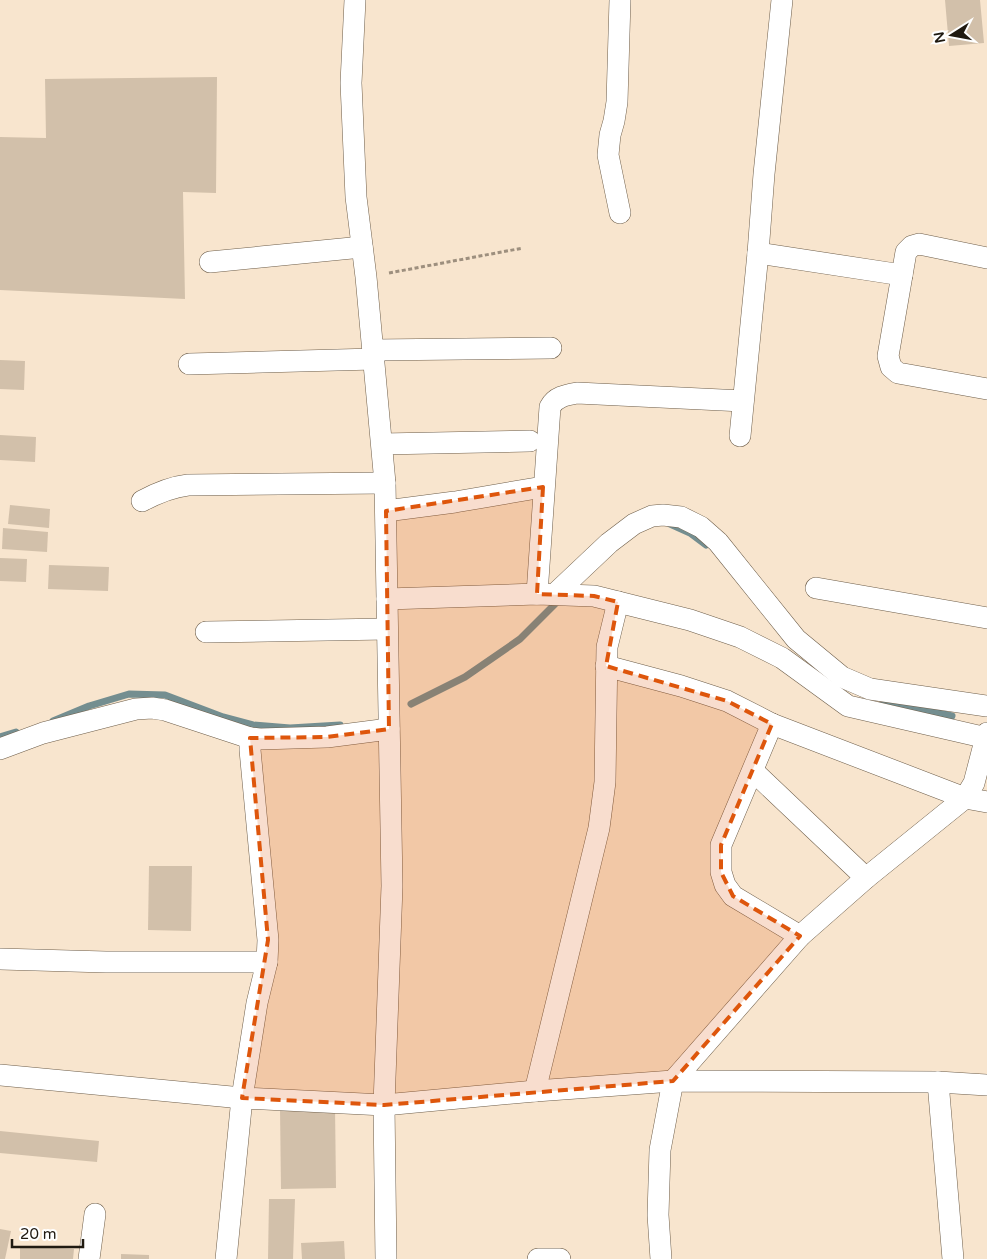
<svg xmlns="http://www.w3.org/2000/svg" width="987" height="1259" font-family="'Varela Round',sans-serif">
	<rect width="100%" height="100%" fill="#f8e5ce"/>
	<g fill="none" stroke-linecap="round" stroke-linejoin="round">
		<g stroke="#748e90" stroke-width="7">
			<polyline points="670,524 690,533 706,545"/>
			<polyline points="883,701 952,716"/>
			<polyline points="411,704 465,677 520,639 559,600"/>
			<polyline points="53,721 89,706 129,694 165,695 223,717 253,725 290,728 340,725"/>
			<polyline points="0,737 16,732"/>
		</g>
	</g>
	<g fill="#d2c0aa">
		<polygon points="945,0 980,0 984,43 949,46"/>
		<polygon points="217,77 216,193 183,192 185,299 0,290 0,137 46,138 45,79"/>
		<polygon points="0,360 25,361 24,390 0,389"/>
		<polygon points="0,435 36,437 35,462 0,460"/>
		<polygon points="10,505 50,509 49,528 8,524"/>
		<polygon points="3,528 48,532 47,552 2,549"/>
		<polygon points="0,558 27,559 26,582 0,581"/>
		<polygon points="49,565 109,567 108,591 48,589"/>
		<polygon points="149,866 192,866 191,931 148,930"/>
		<polygon points="335,1107 336,1188 281,1189 280,1108"/>
		<polygon points="0,1131 99,1141 97,1162 0,1153"/>
		<polygon points="269,1199 295,1199 293,1259 268,1259"/>
		<polygon points="0,1229 11,1231 5,1259 0,1259"/>
		<polygon points="344,1241 345,1259 302,1259 301,1243"/>
		<polygon points="20,1246 74,1249 73,1259 20,1259"/>
		<polygon points="121,1254 149,1255 149,1259 121,1259"/>
	</g>
	<g fill="none" stroke-linecap="round" stroke-linejoin="round">
		<defs>
			<g id="minor">
				<polyline points="355,0 351,83 356,197 366,277 385,483 392,886 384,1105 386,1259"/>
				<polyline points="620,0 617,102 614,121 610,135 608,155 620,213"/>
				<polyline points="758,253 902,275"/>
				<polyline points="987,258 919,244 912,246 906,252 888,356 891,367 898,373 987,389"/>
				<polyline points="210,262 362,247"/>
				<polyline points="373,350 551,348"/>
				<polyline points="189,364 374,359"/>
				<polyline points="740,436 758,253 764,174 782,0"/>
				<polyline points="382,444 530,441"/>
				<path d="M142,501C157,493 171,487 188,485L385,483"/>
				<polyline points="386,511 455,502 543,487"/>
				<polyline points="816,588 987,618"/>
				<path d="M537,594L550,407C555,397 566,395 577,393L743,401"/>
				<polyline points="555,594 609,543 634,524 652,516 663,515 681,517 701,527 718,542 796,639 842,677 870,689 987,706"/>
				<polyline points="387,599 537,594 594,596 690,620 740,637 782,658 848,706 987,738"/>
				<polyline points="206,632 387,629"/>
				<polyline points="606,666 681,686 727,701 772,724 965,798 987,802"/>
				<polyline points="772,724 721,845 721,872 725,885 733,896 800,936"/>
				<polyline points="0,749 43,733 136,709 152,708 165,710 250,738"/>
				<polyline points="753,771 866,878"/>
				<polyline points="0,959 106,962 267,962"/>
				<polyline points="0,1075 242,1098 384,1105 535,1091 673,1081 938,1082 987,1085"/>
				<polyline points="938,1082 953,1259"/>
				<polyline points="535,1091 599,828 605,782 607,647 618,602"/>
				<polyline points="89,1259 95,1214"/>
				<polyline points="226,1259 242,1098 257,1003 267,962 268,940 250,750 250,738 260,739 327,737 389,729"/>
				<polyline points="538,1259 560,1259"/>
				<polyline points="661,1259 658,1215 660,1150 673,1081 800,936 866,878 965,798 974,783 987,733"/>
			</g>
		</defs>
		<use href="#minor" stroke="#6e5e4a" stroke-width="22"/>
		<polyline stroke="#9d8f7e" stroke-width="3" stroke-dasharray="4 2.5" stroke-linecap="butt" points="389,273 523,248"/>
		<use href="#minor" stroke="#fff" stroke-width="21"/>
	</g>
	<path fill="#de560c" fill-opacity="0.2" stroke="#de560c" stroke-width="4" stroke-dasharray="10 6" stroke-linejoin="round" d="M543,487L537,594L594,596L618,602L606,666L727,701L772,724L721,845V872L733,896L800,936L673,1081L384,1105L242,1098L268,940L250,738L327,737L389,729L386,511Z"/>
	<g transform="translate(952 35) rotate(259)" stroke="#ffffff" stroke-width="4" paint-order="stroke">
	<path d="M0-4L9 19L0 12L-9 19Z" fill="#201a11"/>
	<text y="-8" font-size="14" font-weight="bold" text-anchor="middle" fill="#201a11">N</text>
	</g>
	<path d="M12 1239v8h71v-8" fill="none" stroke="#201a11" stroke-width="2.5"/>
	<text x="20" y="1239" font-size="15" fill="#201a11" stroke="#ffffff" stroke-width="4" paint-order="stroke">20 m</text>
</svg>
